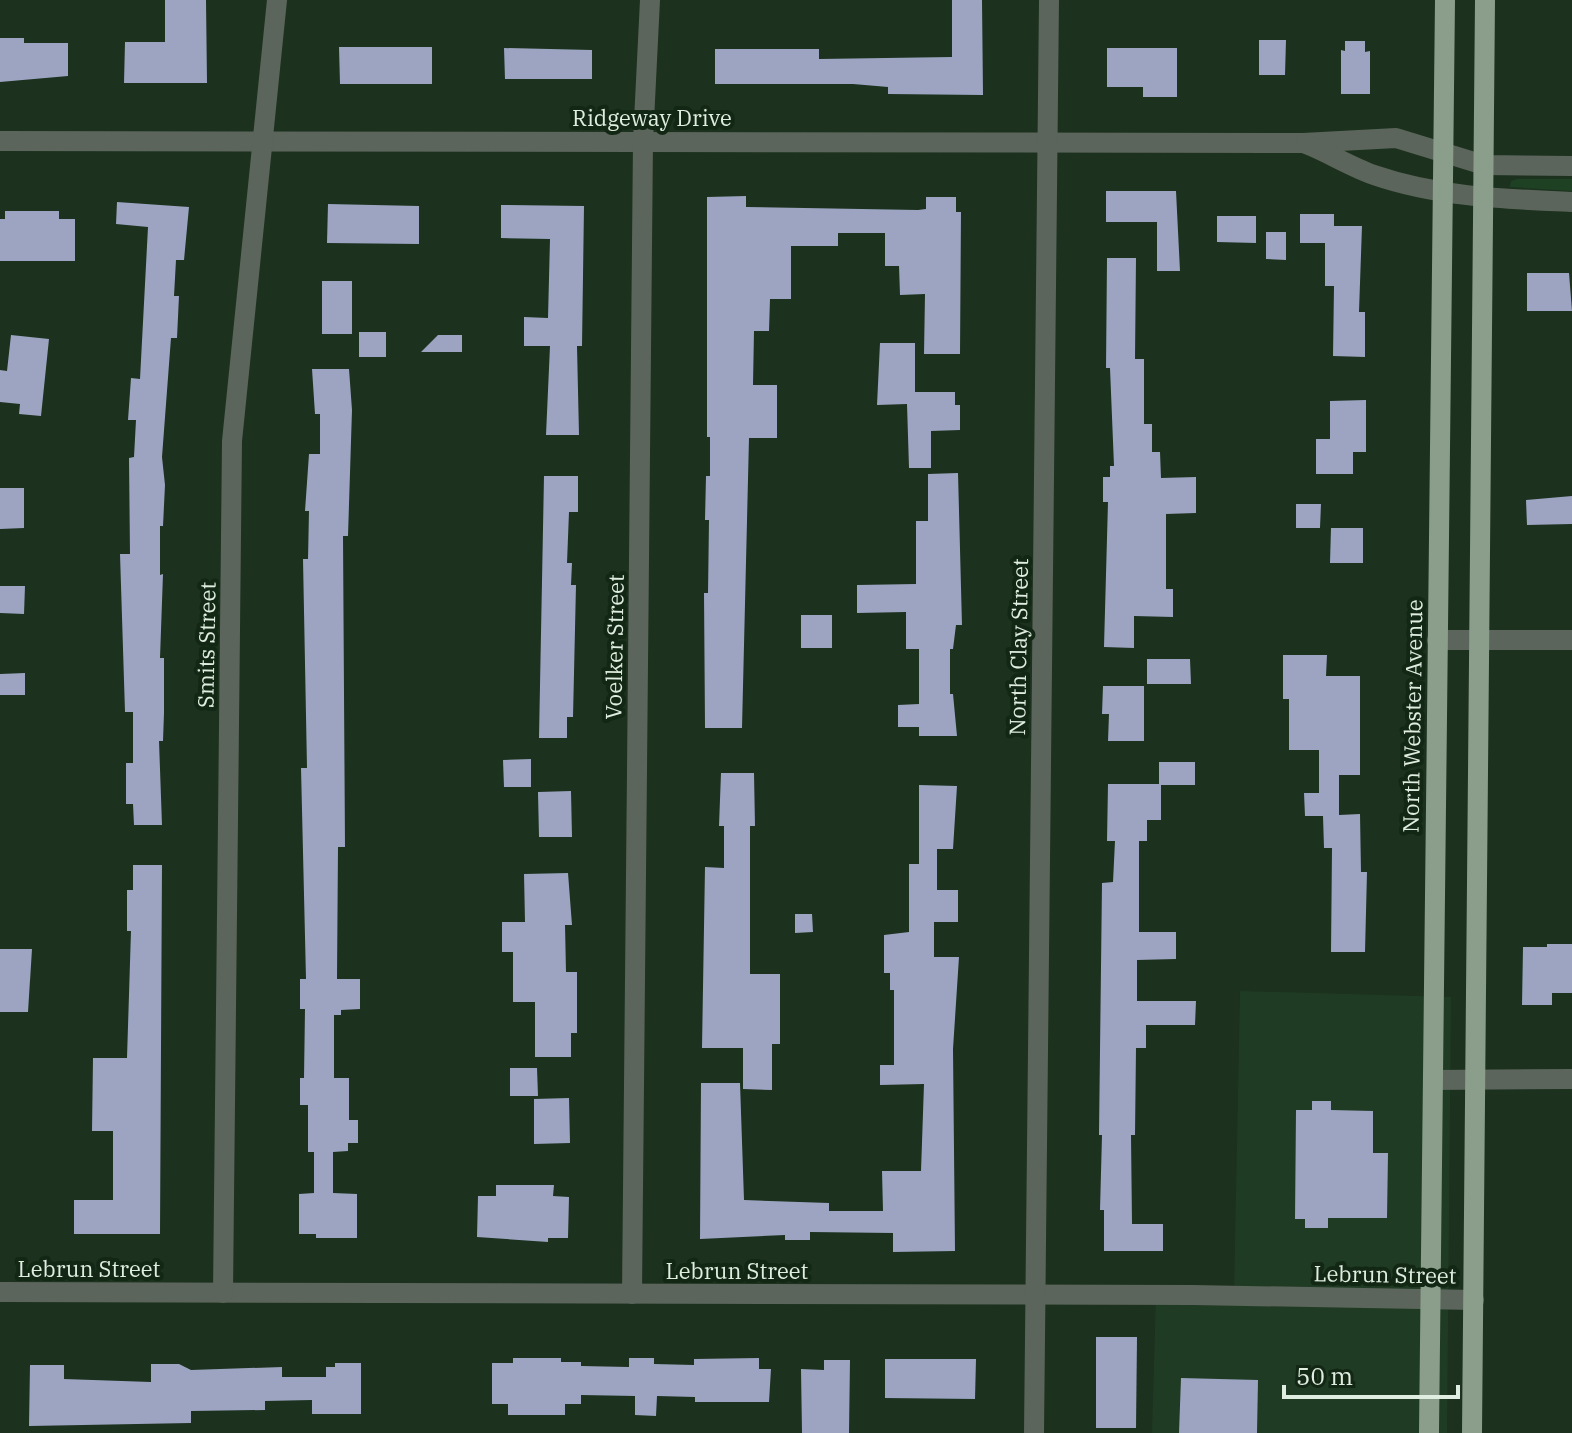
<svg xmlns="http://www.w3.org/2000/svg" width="1572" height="1433" font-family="'IBM Plex Serif',serif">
	<rect width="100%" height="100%" fill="#1c311e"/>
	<polygon fill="#203b23" points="1240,991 1451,997 1447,1433 1152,1433 1156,1295 1234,1294"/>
	<polygon fill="#1f4123" points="1517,179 1572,179 1572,191 1510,187 1511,181"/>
	<g fill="#9ca4c1">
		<polygon points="165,0 206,0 207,83 124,83 125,42 165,42"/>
		<polygon points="952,0 982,0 983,95 888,94 888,87 853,84 715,84 715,49 819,49 819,59 952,57"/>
		<polygon points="0,38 24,38 24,43 68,43 68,76 0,82"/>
		<polygon points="1259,40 1286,40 1285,75 1259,75"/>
		<polygon points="1345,41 1365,41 1365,52 1370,51 1370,94 1341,94 1341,50 1345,51"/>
		<polygon points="339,47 432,47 432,84 340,84"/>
		<polygon points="504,48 592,50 592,79 505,79"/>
		<polygon points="1107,48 1177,48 1177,97 1143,97 1143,87 1107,87"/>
		<polygon points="1106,191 1176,191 1180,271 1157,271 1157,222 1106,222"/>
		<polygon points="746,196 746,207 918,210 926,209 926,197 956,197 956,212 961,212 960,354 924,354 925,294 900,295 899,266 885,266 885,233 838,233 838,246 791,246 791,299 770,299 769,331 754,331 753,385 777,385 777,438 749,438 742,728 705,728 704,593 708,593 709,520 705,520 706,476 710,476 710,437 707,437 707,197"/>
		<polygon points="117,202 189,207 184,260 176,260 174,296 179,296 177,338 171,338 170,351 162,457 165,485 163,526 160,526 160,575 163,574 160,658 164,658 164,713 163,741 159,741 162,825 134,825 133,804 126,804 126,763 133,763 133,712 125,712 120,554 130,554 129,458 134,457 136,420 128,420 131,378 140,379 148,227 116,224"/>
		<polygon points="328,204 419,206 419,244 327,243"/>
		<polygon points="501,205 584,206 582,346 577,346 579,435 546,435 550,346 524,346 524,317 548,318 550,239 501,238"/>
		<polygon points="5,211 59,211 59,219 75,219 75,261 0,261 0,219 5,219"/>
		<polygon points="1300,214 1334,214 1334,226 1362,226 1359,312 1365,312 1365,357 1333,356 1334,286 1325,286 1325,243 1300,243"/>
		<polygon points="1217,216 1256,216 1256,243 1217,242"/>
		<polygon points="1266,232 1286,232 1286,260 1266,259"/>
		<polygon points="1107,258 1136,258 1135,359 1144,359 1144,424 1152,424 1152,452 1160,452 1161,478 1196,477 1196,513 1166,514 1166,589 1173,589 1173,617 1134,616 1134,648 1104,647 1108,502 1103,502 1103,477 1110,477 1110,466 1114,466 1110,368 1106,368"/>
		<polygon points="1527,273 1569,273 1572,311 1527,311"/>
		<rect x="322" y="281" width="30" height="53"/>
		<rect x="359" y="332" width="27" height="25"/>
		<polygon points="11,335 49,339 41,416 19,414 20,404 0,402 0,370 7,371"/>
		<polygon points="438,335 462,335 462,352 421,352"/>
		<polygon points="880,343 915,343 915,392 955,392 955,405 960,405 960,430 931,431 931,468 909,468 907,404 877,405"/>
		<polygon points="312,369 349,369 352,410 348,536 343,536 345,847 338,847 337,979 360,979 360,1009 341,1010 341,1015 334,1015 334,1078 349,1078 349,1120 358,1120 358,1143 348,1143 348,1151 333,1152 333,1193 357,1194 357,1238 316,1238 316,1234 299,1234 299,1194 314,1193 314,1152 308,1152 308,1105 300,1105 300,1078 304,1078 305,1009 300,1009 300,979 306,979 301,768 307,768 303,559 308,559 309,511 305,511 309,454 320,454 320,414 315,414"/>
		<polygon points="1366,400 1366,452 1353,452 1353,474 1316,474 1316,439 1330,439 1330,401"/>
		<polygon points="958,473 962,625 956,625 953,649 950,649 950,694 953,694 957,736 919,736 919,727 898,727 898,705 919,704 919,649 906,649 906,612 857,613 857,585 916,584 916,521 928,521 928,474"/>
		<polygon points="544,476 578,476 578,512 569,512 567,563 572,563 571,585 576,585 573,717 567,717 567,738 539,738"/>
		<polygon points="0,488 24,488 24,528 0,529"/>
		<polygon points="1572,496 1572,524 1527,525 1526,500"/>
		<polygon points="1296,504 1321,504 1320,528 1296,528"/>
		<polygon points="1331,528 1363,528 1363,563 1330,563"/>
		<polygon points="0,586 25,586 24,614 0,613"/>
		<rect x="801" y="615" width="31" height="33"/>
		<polygon points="1283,655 1327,655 1326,676 1360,676 1360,775 1339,775 1339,815 1360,814 1361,872 1367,872 1365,952 1331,952 1332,848 1324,848 1323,816 1305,816 1304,793 1319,793 1319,750 1289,750 1289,699 1283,699"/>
		<polygon points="1147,659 1190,659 1191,684 1147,684"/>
		<polygon points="25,673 25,695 0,695 0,674"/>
		<polygon points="1103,686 1144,686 1144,741 1108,741 1109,714 1102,714"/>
		<polygon points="531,759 531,787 504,787 503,760"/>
		<polygon points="1159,762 1195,762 1195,785 1161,785 1161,820 1147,820 1147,841 1139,841 1139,932 1176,932 1176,959 1137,960 1137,1001 1196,1001 1195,1025 1146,1025 1146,1048 1136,1048 1135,1135 1131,1135 1132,1224 1163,1224 1163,1251 1104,1251 1104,1210 1100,1210 1102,1135 1099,1135 1102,883 1113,882 1115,841 1107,841 1108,784 1159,784"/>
		<polygon points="721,773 754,773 755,826 750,826 750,974 780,974 780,1044 772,1044 772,1090 743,1089 743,1048 702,1048 705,867 724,868 724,826 719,826"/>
		<polygon points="919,785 957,786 953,849 937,849 937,890 958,890 958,922 934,922 934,957 959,957 953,1049 955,1251 893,1252 893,1233 810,1232 810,1240 785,1240 785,1235 700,1239 701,1083 740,1083 744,1200 829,1203 829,1211 883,1211 882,1171 921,1171 924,1084 880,1085 880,1065 894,1065 894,990 890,990 890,973 884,973 884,935 909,932 909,864 919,864"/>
		<polygon points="571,791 572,837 539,837 538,792"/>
		<polygon points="133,865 162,865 160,1234 74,1234 74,1200 113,1200 113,1131 92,1131 93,1058 127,1058 131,931 127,931 127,890 133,890"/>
		<polygon points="568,873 572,925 565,925 566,972 577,972 577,1033 571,1033 571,1057 535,1057 535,1002 513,1002 513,952 502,952 502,922 525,922 524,874"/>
		<polygon points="795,914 812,914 813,932 795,933"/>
		<polygon points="1547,944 1572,944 1572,993 1552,993 1552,1005 1522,1005 1523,947 1547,947"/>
		<polygon points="0,949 32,949 28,1012 0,1012"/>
		<polygon points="510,1068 537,1068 538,1096 510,1096"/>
		<polygon points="569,1098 570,1143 534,1144 534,1099"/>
		<polygon points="1312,1101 1331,1101 1331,1110 1373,1111 1373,1153 1388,1153 1387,1218 1328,1218 1328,1228 1305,1228 1305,1219 1295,1219 1296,1110 1312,1110"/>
		<polygon points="496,1185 554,1185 553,1196 569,1197 568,1238 548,1238 548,1242 477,1237 478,1196 496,1196"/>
		<polygon points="1096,1337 1137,1337 1136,1428 1096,1428"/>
		<polygon points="513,1358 561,1358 561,1362 581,1362 581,1366 629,1367 629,1358 654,1358 654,1364 694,1365 694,1359 759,1358 759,1369 771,1369 769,1402 695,1402 695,1397 657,1396 656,1416 635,1415 635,1396 581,1395 581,1404 565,1404 565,1415 508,1415 508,1404 492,1404 492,1363 513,1363"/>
		<polygon points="885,1359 976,1359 975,1399 885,1398"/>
		<polygon points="824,1360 850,1360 849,1433 802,1433 801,1369 824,1370"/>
		<polygon points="335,1363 361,1363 361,1414 312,1414 312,1400 265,1401 265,1410 191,1411 191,1423 29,1426 30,1365 64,1365 64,1379 151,1382 151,1364 179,1364 191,1370 282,1367 282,1377 326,1377 326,1367 335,1367"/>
		<polygon points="1181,1378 1258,1380 1257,1433 1179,1433"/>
	</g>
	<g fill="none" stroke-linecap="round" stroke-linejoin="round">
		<g stroke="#5b655b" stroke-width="20">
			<polyline points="0,141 1303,143 1396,138 1484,165 1572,166"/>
			<path d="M1306,144C1329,153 1351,167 1374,175C1438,197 1505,199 1572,202"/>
			<polyline points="1437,640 1572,640"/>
			<polyline points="1433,1080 1572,1079"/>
			<polyline points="0,1292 1193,1295 1474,1300"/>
			<polyline points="223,1293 232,441 277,0"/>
			<polyline points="632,1294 643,141 650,0"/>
			<polyline points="1034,1433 1049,0"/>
		</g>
		<g stroke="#8a9e8b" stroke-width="20">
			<polyline points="1429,1433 1445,0"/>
			<polyline points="1472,1433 1485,0"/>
		</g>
	</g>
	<g text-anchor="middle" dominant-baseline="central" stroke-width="8" stroke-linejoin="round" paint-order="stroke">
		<g font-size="22" fill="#e0ede1" stroke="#122714">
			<text x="652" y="117">Ridgeway Drive</text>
			<text transform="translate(206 645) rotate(-89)">Smits Street</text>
			<text transform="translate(614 647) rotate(-89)">Voelker Street</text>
			<text transform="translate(1018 647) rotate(-89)">North Clay Street</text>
			<text transform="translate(1412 716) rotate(-89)">North Webster Avenue</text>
			<text x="89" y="1268">Lebrun Street</text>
			<text x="737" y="1270">Lebrun Street</text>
			<text transform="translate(1385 1274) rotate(1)">Lebrun Street</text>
		</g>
	</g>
	<path d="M1284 1385v12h174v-12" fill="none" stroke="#e0ede1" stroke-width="4"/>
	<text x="1296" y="1385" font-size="24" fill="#e0ede1" stroke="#122714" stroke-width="6" paint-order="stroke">50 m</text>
</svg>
